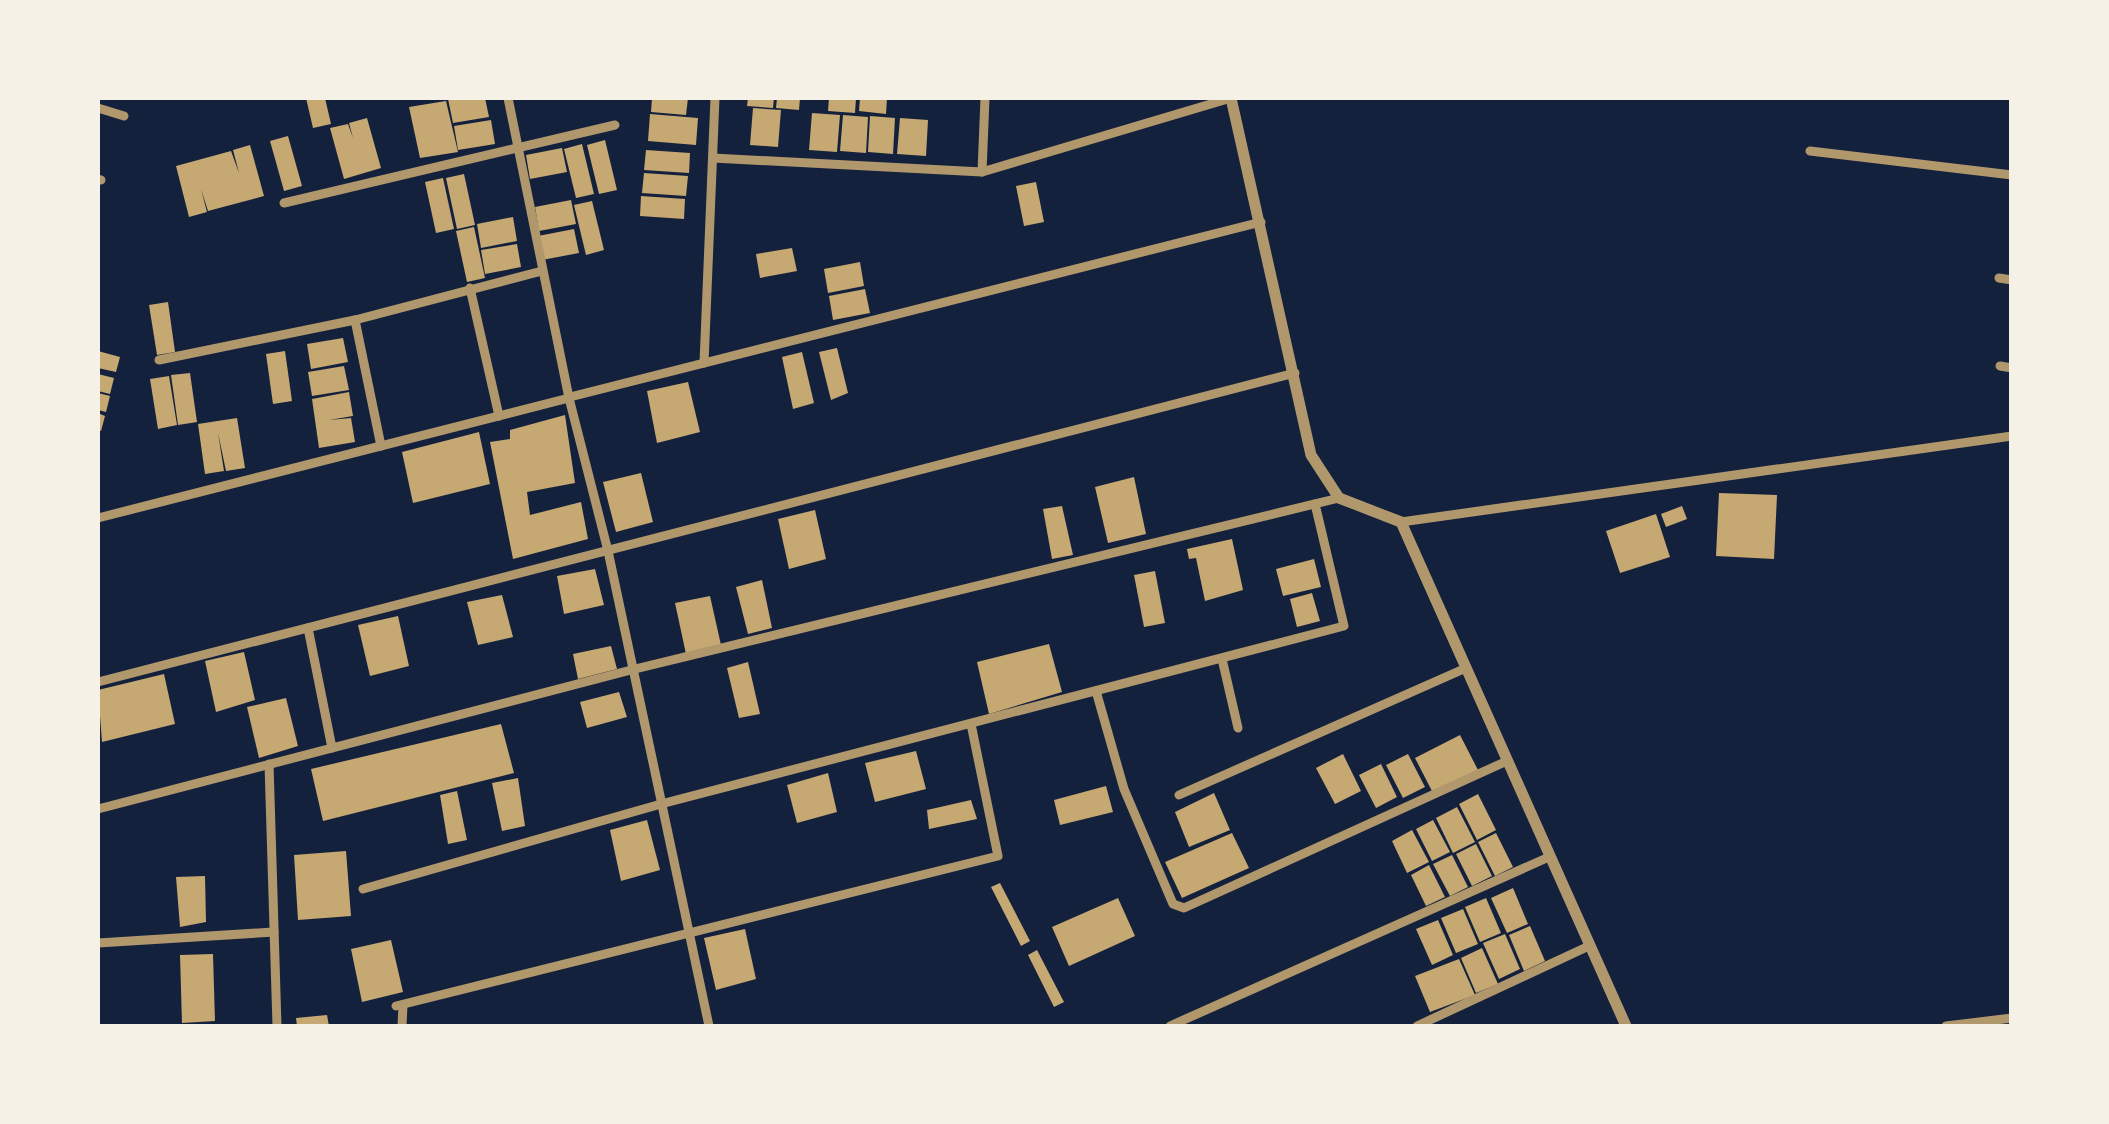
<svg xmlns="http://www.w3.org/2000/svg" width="2109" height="1124" font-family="'Noto Serif',serif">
	<rect width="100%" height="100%" fill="#14213d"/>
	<g fill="#c6a872">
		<polygon points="306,98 325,98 331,124 313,128"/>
		<polygon points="457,98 485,98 489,117 453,123 448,99"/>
		<polygon points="652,98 688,98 686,115 651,112"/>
		<polygon points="748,98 774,98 773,108 747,106"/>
		<polygon points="777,98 800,98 799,110 776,108"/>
		<polygon points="829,98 856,98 855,113 828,111"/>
		<polygon points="860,98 887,98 886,114 859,111"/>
		<polygon points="446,101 458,152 420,158 409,107"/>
		<polygon points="753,108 781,110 778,147 750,145"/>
		<polygon points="812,113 840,115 837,152 809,150"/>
		<polygon points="650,114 698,118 696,145 648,141"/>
		<polygon points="843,115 868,117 866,153 840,151"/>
		<polygon points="870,116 895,118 893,154 868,152"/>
		<polygon points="367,118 381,168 344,179 330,128 348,124 353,138 349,123"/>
		<polygon points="900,118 928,120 926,156 897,154"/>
		<polygon points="491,120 495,144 458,150 454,126"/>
		<polygon points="288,136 302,186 284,191 270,141"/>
		<polygon points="605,140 617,190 599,194 587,145"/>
		<polygon points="582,144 594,194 576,198 564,149"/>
		<polygon points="250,145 264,196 208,211 201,189 207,212 189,217 176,166 231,151 239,173 233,150"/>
		<polygon points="562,148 567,172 530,179 526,155"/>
		<polygon points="646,150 690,153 689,173 644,170"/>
		<polygon points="644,173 688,176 686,196 642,193"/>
		<polygon points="464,174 475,225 457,229 446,178"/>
		<polygon points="443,178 454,229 436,233 425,182"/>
		<polygon points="1036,182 1044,222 1024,226 1016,186"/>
		<polygon points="641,196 685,199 684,219 640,216"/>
		<polygon points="571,200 576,224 539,231 535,207"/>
		<polygon points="592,201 604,250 586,255 574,205"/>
		<polygon points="513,217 517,241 481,248 477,224"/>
		<polygon points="474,227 485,278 467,282 456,231"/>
		<polygon points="574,229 579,253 542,260 538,236"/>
		<polygon points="517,244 521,267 485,274 481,250"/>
		<polygon points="792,248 797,271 760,278 756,254"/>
		<polygon points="860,262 864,286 828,293 824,269"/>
		<polygon points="865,289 870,313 833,320 829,296"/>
		<polygon points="168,302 175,352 157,355 149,305"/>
		<polygon points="343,338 348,362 311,369 307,344"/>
		<polygon points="837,348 848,393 831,400 819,352"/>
		<polygon points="98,351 120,357 116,372 98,368"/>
		<polygon points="285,351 292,401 273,404 266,354"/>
		<polygon points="802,352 814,403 793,409 782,357"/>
		<polygon points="344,366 349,390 312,396 308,372"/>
		<polygon points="190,373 197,422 178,425 171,375"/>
		<polygon points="98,374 114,378 110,394 98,391"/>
		<polygon points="169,376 177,425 158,429 150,379"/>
		<polygon points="688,382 700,432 657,443 647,391"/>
		<polygon points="349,392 353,416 329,420 351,418 355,442 319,448 312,399"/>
		<polygon points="98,393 110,396 106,412 98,410"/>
		<polygon points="98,413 105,416 101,431 98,430"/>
		<polygon points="565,415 575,483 527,492 530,515 581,502 588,539 513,559 490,442 510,439 510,430"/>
		<polygon points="237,418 245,468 226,471 218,433 224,471 205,474 198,424"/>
		<polygon points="479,432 490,484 413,503 402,452"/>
		<polygon points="641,473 653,522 616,532 603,482"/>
		<polygon points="1134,477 1146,534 1108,543 1095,487"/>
		<polygon points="1719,493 1777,495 1774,559 1716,556"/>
		<polygon points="1062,506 1073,555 1052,559 1043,509"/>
		<polygon points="1682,506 1687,519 1666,527 1661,514"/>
		<polygon points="815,510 826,559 789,569 778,519"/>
		<polygon points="1656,514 1670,557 1620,573 1606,531"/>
		<polygon points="1232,539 1243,590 1205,601 1196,558 1189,559 1187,549"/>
		<polygon points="1314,559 1321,587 1283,596 1276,569"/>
		<polygon points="595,569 604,605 564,614 557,576"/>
		<polygon points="1155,571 1165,623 1144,627 1134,575"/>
		<polygon points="762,580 772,628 748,634 736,587"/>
		<polygon points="1312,593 1320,621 1297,627 1290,599"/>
		<polygon points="502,595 513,637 478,645 467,602"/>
		<polygon points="710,596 721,645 686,654 675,603"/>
		<polygon points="398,616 409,666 370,676 358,625"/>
		<polygon points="1049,644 1062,692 989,714 977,662"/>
		<polygon points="611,646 617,669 578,679 573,654"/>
		<polygon points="244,652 255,700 216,712 205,661"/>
		<polygon points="748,662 760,714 739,718 727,668"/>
		<polygon points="164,674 175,724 102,742 98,690"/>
		<polygon points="619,692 627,717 587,728 580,702"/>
		<polygon points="286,698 298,746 259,758 247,707"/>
		<polygon points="501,724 514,773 323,821 311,769"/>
		<polygon points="1460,735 1478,770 1433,793 1415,758"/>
		<polygon points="916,751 926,789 875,802 865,763"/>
		<polygon points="1343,754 1361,791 1335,804 1316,768"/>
		<polygon points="1408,754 1425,787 1403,798 1386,765"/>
		<polygon points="1381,764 1397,797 1376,808 1359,775"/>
		<polygon points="828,773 837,812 797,823 787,785"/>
		<polygon points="518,778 525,826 502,831 492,783"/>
		<polygon points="1106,786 1113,812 1060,825 1054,800"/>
		<polygon points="457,791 467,840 448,844 440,795"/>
		<polygon points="1214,793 1230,830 1189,847 1175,812"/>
		<polygon points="1478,794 1496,830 1477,840 1459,804"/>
		<polygon points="971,800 977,819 929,829 927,810"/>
		<polygon points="1457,807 1475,842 1453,853 1436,818"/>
		<polygon points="647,820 660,870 621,881 610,830"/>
		<polygon points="1433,820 1450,852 1432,861 1416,829"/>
		<polygon points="1412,830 1429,862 1407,873 1392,841"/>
		<polygon points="1232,833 1249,868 1182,898 1165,862"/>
		<polygon points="1496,833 1513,867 1495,876 1478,842"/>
		<polygon points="1476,844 1492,876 1472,886 1456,854"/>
		<polygon points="346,851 351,916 298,920 294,855"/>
		<polygon points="1452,855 1468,887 1450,896 1433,864"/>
		<polygon points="1429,865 1445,897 1426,906 1411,875"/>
		<polygon points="205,876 206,922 180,927 176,877"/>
		<polygon points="1000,883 1030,941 1021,946 991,887"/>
		<polygon points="1513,888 1528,924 1507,933 1491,898"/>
		<polygon points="1118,898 1135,936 1069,966 1052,927"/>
		<polygon points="1486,898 1501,933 1480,942 1465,907"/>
		<polygon points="1463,909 1478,944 1456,953 1441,918"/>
		<polygon points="1438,920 1453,955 1432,965 1416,929"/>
		<polygon points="1530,926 1545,961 1524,971 1509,935"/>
		<polygon points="745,929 756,979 716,990 704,938"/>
		<polygon points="1505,934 1520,969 1499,979 1483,943"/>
		<polygon points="391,940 403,992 362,1002 351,949"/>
		<polygon points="1482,948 1498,984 1476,993 1461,958"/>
		<polygon points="1037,950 1064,1002 1054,1007 1028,955"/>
		<polygon points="213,954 215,1021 182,1023 180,955"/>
		<polygon points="1459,959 1475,995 1430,1012 1415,976"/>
		<polygon points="327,1015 329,1026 297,1026 296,1018"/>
	</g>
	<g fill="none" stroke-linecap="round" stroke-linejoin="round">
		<g stroke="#b1986c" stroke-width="9">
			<polyline points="508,98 569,398 608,551 709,1026"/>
			<polyline points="98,108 124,116"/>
			<polyline points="1810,151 2012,175"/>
			<polyline points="713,158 982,172 1231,98"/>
			<polyline points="982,172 985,98"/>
			<polyline points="98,179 101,180"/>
			<polyline points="284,203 615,125"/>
			<polyline points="1999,278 2012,280"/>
			<polyline points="470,288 499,416"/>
			<polyline points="355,320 381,446"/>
			<polyline points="159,360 355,320 542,271"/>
			<polyline points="704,363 715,98"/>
			<polyline points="2000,366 2012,368"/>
			<polyline points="570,397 1261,222"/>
			<polyline points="98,518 569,398"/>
			<polyline points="1401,522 2012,436"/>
			<polyline points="308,628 332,748"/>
			<polyline points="1222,659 1238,728"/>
			<polyline points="98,682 1295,373"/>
			<polyline points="1096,691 1124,789 1173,904 1184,908 1507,761"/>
			<polyline points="269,764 277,1026"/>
			<polyline points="1179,795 1466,668"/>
			<polyline points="98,809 631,670 1339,498"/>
			<polyline points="363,889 661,804 1344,626 1315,504"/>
			<polyline points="98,943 274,932"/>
			<polyline points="396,1006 998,856 971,724"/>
			<polyline points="402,1026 403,1005"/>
			<polyline points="1170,1026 1549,857"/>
			<polyline points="1417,1026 1589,946"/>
			<polyline points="1946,1026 2012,1018"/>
		</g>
		<polyline stroke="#b1986c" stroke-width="11" points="1231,98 1311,455 1339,498 1401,522 1626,1026"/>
	</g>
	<rect width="2109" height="1124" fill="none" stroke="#f6f1e7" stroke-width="200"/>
</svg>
